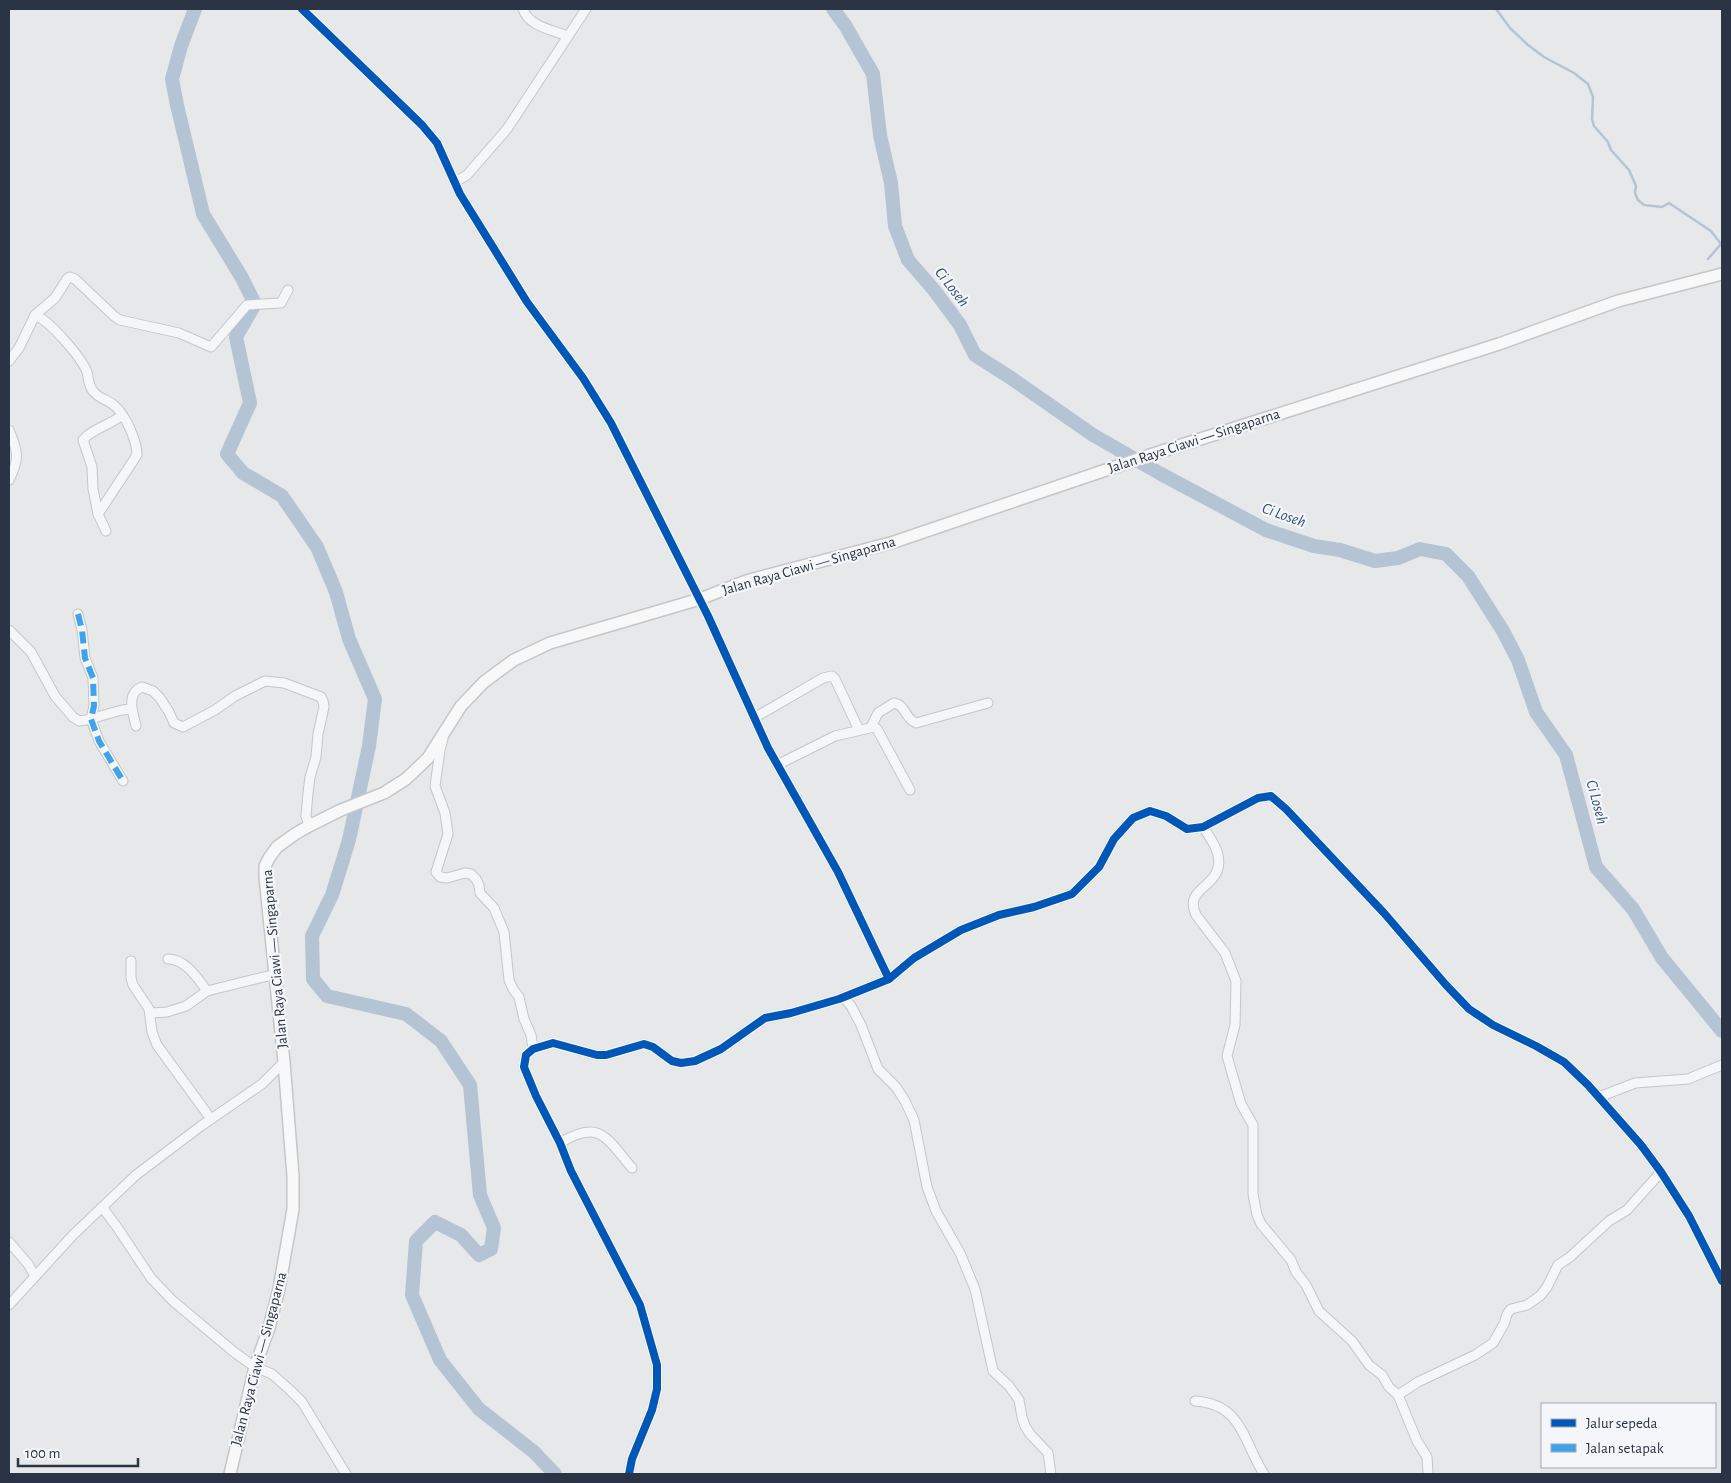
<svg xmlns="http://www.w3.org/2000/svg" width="1731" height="1483" font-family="'Alegreya Sans',sans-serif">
	<rect width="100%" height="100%" fill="#e6e8ea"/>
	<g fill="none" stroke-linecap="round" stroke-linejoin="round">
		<polyline stroke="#b4c4d5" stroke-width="2.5" points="1496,9 1510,28 1528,45 1544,57 1574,73 1588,84 1593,97 1592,119 1594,126 1608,142 1611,150 1629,170 1636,186 1635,193 1638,200 1644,205 1662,207 1669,203 1711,231 1721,244 1708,259"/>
		<g stroke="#b4c4d5" stroke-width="14">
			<polyline points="195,9 181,46 172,79 177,105 203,214 242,278 255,304 236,337 250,403 227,454 243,473 282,496 317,547 336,592 349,639 375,699 369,746 349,840 332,895 312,936 313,979 327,996 406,1014 441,1041 470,1085 480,1195 494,1228 491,1249 479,1255 461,1235 435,1222 416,1241 412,1295 440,1360 479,1409 534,1452 555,1474"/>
			<polyline points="833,9 845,25 873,74 880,135 891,183 895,226 908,260 934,290 960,325 975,355 1011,378 1093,435 1161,474 1266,530 1314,546 1340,550 1375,561 1398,558 1420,549 1446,554 1468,576 1503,631 1518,660 1536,712 1566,755 1596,867 1633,909 1662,958 1722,1031"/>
		</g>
		<defs>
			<g id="street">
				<polyline points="302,9 422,125 437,143 460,194 527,302 583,378 611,423 708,616 768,748 838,872 889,979"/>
				<path d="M523,9C528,26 553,30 567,36"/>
				<polyline points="455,182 467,175 507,129 586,9"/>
				<path d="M35,315C50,321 81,357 87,372C89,379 88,385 93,391C98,398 108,400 115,406C126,416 137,441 137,455L98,514"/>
				<polyline points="9,361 19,348 35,315 55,298 67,279 70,277 75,279 114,316 120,320 179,333 211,347 247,305 281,303 288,290"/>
				<path d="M9,430C18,451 20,459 9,480"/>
				<path d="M106,531L98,514L93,489L92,467L83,440C91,429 111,425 122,415"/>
				<polyline points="78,614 82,630 85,658 93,678 94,706 91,719 99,741 123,781"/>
				<path d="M9,630L31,652L55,696L73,717L79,721L86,720L122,710L132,709C131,699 132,691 142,687L153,691L160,698L169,712L174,723L183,727L215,710L235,696L265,681L284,683L321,697L323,701L324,707L318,734L316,757L310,777L308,793L306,816L309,826"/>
				<polyline points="132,709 136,726"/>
				<polyline points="754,718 823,678 832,676 835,679 859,730"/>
				<path d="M871,727L878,713L894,703C906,705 905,719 916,723L988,703"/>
				<polyline points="443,739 440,750 435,786 445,813 448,834 436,872 440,877 447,878 465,873 471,874 476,879 479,885 480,893 494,908 504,932 509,980 513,989 519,997 524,1019 531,1035 533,1049"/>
				<polyline points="777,765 835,736 874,727 877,729 910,790"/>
				<path d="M1203,827C1209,836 1216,845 1218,855C1225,888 1182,886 1196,915L1225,953L1236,981L1235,1025L1227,1056L1241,1104L1253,1125V1194L1257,1215L1261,1224L1291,1260L1296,1272L1306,1285L1319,1311L1352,1341L1369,1365L1382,1375L1389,1387L1398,1395"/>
				<path d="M168,959C186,959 198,979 207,991"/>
				<polyline points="131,961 131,978 133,985 149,1009 152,1032 157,1045 211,1119"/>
				<polyline points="843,997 851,1006 861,1025 878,1069 896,1087 905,1101 914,1120 927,1187 936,1211 960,1253 975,1289 993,1371 1009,1386 1019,1400 1022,1417 1025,1426 1030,1434 1048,1453 1051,1474"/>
				<polyline points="150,1013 167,1012 186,1006 207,991 276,974"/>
				<polyline points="1599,1097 1635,1083 1688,1079 1722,1065"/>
				<path d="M560,1143C600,1118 607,1139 632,1168"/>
				<polyline points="102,1207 117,1227 151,1278 173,1301 234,1352 255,1367 272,1374 290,1390 302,1402 346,1474"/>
				<polyline points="9,1242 28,1264 35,1276"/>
				<polyline points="9,1305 73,1235 136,1175 201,1126 262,1084 284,1062"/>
				<path d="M1195,1401C1243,1404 1243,1442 1264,1474"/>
				<polyline points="629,1474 632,1459 652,1410 657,1389 657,1365 640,1305 571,1171 560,1143 536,1096 524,1067 526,1055 533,1049 553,1043 597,1055 606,1055 644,1044 653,1047 672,1061 681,1063 695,1061 721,1049 765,1018 791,1013 839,999 889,979 914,958 961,930 999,915 1034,907 1072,894 1099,867 1114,839 1133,818 1150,811 1166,816 1187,829 1203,827 1258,798 1271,796 1286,809 1384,913 1446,985 1469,1009 1493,1025 1536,1046 1564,1062 1588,1085 1641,1145 1661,1172 1689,1216 1722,1281"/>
				<polyline points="1428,1474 1427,1457 1417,1441 1398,1395 1418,1382 1475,1355 1493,1343 1504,1324 1507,1314 1511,1309 1527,1305 1540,1296 1547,1287 1558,1265 1570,1257 1609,1221 1627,1210 1661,1172"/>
			</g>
			<polyline id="secondary" points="230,1474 255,1367 269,1328 279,1289 293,1209 293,1176 284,1062 265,877 265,866 269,858 277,847 295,834 309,826 341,810 384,793 406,779 428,758 461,706 484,682 514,660 550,643 700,599 746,581 894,542 1150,455 1499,344 1618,301 1722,274"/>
		</defs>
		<use href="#street" stroke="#c4c6c8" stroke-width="11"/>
		<use href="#secondary" stroke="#c4c6c8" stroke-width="14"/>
		<use href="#street" stroke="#f5f6f7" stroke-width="9"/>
		<use href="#secondary" stroke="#f8f8f8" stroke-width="11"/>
		<polyline stroke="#3ea3ec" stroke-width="6" stroke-dasharray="12 6" stroke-linecap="butt" points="78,614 82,630 85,658 93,678 94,706 91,719 99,741 123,781"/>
		<defs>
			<g id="cycleway">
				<polyline points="302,9 422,125 437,143 460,194 527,302 583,378 611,423 708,616 768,748 838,872 889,979"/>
				<polyline points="629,1474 632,1459 652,1410 657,1389 657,1365 640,1305 571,1171 560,1143 536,1096 524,1067 526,1055 533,1049 553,1043 597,1055 606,1055 644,1044 653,1047 672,1061 681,1063 695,1061 721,1049 765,1018 791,1013 839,999 889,979 914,958 961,930 999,915 1034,907 1072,894 1099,867 1114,839 1133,818 1150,811 1166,816 1187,829 1203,827 1258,798 1271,796 1286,809 1384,913 1446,985 1469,1009 1493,1025 1536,1046 1564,1062 1588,1085 1641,1145 1661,1172 1689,1216 1722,1281"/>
			</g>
		</defs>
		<use href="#cycleway" stroke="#f4f6f9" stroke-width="11"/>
		<use href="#cycleway" stroke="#0057b8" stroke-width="8"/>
	</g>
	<g text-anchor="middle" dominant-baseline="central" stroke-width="4.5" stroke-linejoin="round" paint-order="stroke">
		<g font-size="15" fill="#2b3445" stroke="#f4f6f9">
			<text transform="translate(1194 441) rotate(-18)">Jalan Raya Ciawi — Singaparna</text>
			<text transform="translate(809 566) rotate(-16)">Jalan Raya Ciawi — Singaparna</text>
			<text transform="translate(275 959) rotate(-95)">Jalan Raya Ciawi — Singaparna</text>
			<text transform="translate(259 1359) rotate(-75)">Jalan Raya Ciawi — Singaparna</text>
		</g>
		<g font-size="16" font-style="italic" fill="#34527a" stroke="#f4f6f9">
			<text transform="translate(952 287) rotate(52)">Ci Loseh</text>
			<text transform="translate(1284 515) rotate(20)">Ci Loseh</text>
			<text transform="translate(1597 802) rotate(75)">Ci Loseh</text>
		</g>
	</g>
	<rect width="1731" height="1483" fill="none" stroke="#2b3445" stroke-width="20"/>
	<rect x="1541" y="1403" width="175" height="65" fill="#f4f6f9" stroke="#a4a8b1"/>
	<rect x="1551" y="1419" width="25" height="8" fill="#0057b8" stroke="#a4a8b1"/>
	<text x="1586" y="1428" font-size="15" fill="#2b3445">Jalur sepeda</text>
	<rect x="1551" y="1444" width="25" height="8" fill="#3ea3ec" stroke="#a4a8b1"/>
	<text x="1586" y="1453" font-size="15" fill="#2b3445">Jalan setapak</text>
	<path d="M18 1458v8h120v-8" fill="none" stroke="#2b3445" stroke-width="2.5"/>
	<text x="25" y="1458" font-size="15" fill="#2b3445" stroke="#f4f6f9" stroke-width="4" paint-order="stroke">100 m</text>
</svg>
